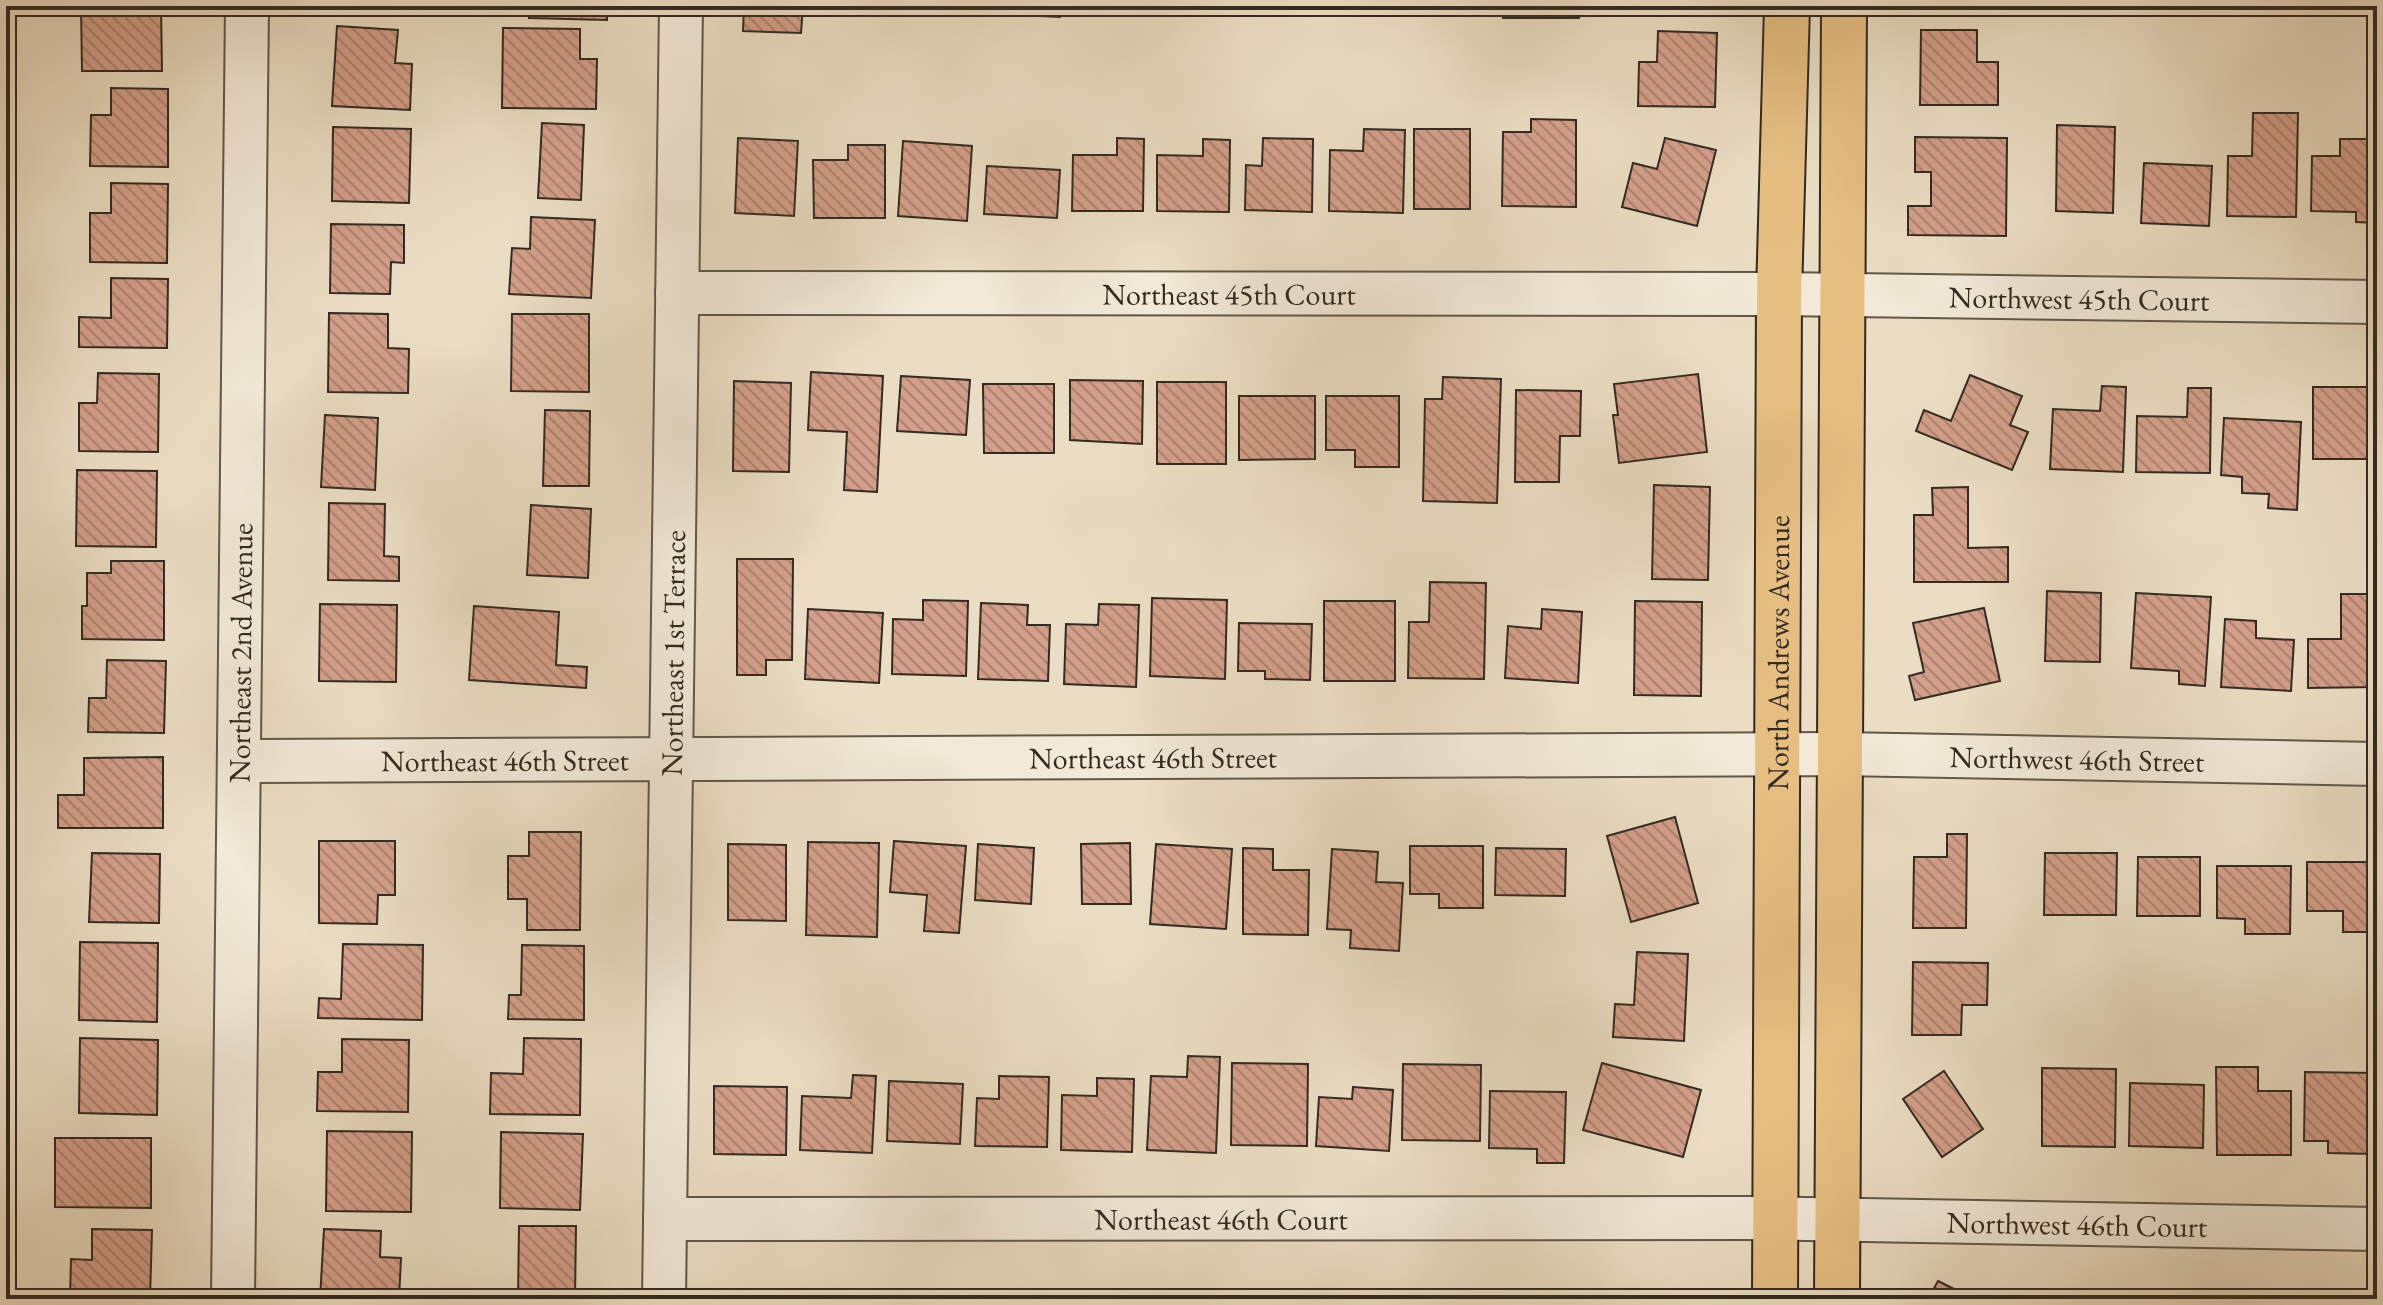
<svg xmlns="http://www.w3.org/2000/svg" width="2383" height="1305" font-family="'EB Garamond',serif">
	<defs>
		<pattern id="building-back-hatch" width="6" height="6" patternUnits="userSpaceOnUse" patternTransform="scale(2)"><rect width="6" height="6" fill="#d49f8a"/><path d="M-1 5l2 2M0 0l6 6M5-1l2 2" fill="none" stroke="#ad8270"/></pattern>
	</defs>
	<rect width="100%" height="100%" fill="#ebddc3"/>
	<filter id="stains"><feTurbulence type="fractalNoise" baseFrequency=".0025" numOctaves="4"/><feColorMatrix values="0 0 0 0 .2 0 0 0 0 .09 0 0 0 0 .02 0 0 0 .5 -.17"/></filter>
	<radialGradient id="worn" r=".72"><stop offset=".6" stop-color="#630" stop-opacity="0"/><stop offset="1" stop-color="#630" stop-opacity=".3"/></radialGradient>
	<g fill="url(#building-back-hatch)" stroke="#332a20" stroke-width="2">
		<polygon points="81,6 161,6 162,71 82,71"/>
		<polygon points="333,6 418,6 418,13 333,12"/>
		<polygon points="530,6 607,6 607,20 529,18"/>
		<polygon points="744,6 803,6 801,33 743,31"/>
		<polygon points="924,6 975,6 975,10 924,9"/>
		<polygon points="1019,6 1060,6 1060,17 1019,15"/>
		<rect x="1503" y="6" width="76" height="12"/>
		<polygon points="337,26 398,30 395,63 412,64 410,110 332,106"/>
		<polygon points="503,28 580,29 580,59 597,59 596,109 502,108"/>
		<polygon points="1921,30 1977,30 1977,62 1998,62 1998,105 1920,105"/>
		<polygon points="1658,31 1717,33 1715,107 1638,106 1639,62 1657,62"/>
		<polygon points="111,88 168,89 168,167 90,166 91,115 111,115"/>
		<polygon points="2253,113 2298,113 2296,217 2227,216 2228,156 2252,156"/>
		<polygon points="1531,119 1576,120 1576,207 1502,206 1503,132 1531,132"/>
		<polygon points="542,123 584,125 581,200 538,198"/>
		<polygon points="2057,125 2115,127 2113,213 2056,211"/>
		<polygon points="333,127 411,129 409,203 332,201"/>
		<polygon points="1364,129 1405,130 1403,213 1329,211 1330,150 1363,151"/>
		<rect x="1414" y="129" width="56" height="80"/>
		<polygon points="1915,137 2007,138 2006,236 1908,235 1908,206 1931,206 1931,172 1915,172"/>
		<polygon points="738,138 798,141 794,216 735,213"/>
		<polygon points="1117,138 1144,139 1143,211 1072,211 1073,155 1117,155"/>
		<polygon points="1263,138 1313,139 1312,212 1245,210 1246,165 1262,166"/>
		<polygon points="1665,138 1716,150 1697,226 1622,207 1633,163 1657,169"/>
		<polygon points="1203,139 1230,140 1229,212 1157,211 1157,155 1203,156"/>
		<polygon points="2340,139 2377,139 2377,223 2356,222 2356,212 2311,211 2312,156 2340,156"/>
		<polygon points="903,141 972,146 967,221 898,216"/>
		<polygon points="848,145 885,145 885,218 814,218 813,160 848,160"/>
		<polygon points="2144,163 2212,166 2209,226 2141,223"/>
		<polygon points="987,166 1060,170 1057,218 984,214"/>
		<polygon points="111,183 168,184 167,263 90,262 90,213 111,213"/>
		<polygon points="531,217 595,220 591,298 509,294 512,248 530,249"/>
		<polygon points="331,224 404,225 404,263 391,262 390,294 330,293"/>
		<polygon points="111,278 168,279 167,348 79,347 79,317 111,318"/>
		<polygon points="329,313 388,314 388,348 409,349 408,393 328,392"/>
		<polygon points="512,314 589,314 589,392 511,391"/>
		<polygon points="811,372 883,376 877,492 844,490 847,432 808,430"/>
		<polygon points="98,373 159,374 158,452 79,451 79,403 97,403"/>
		<polygon points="1698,374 1707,452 1619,463 1613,415 1618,415 1614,384"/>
		<polygon points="1970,375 2022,396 2010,425 2028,432 2012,470 1916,431 1924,410 1951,421"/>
		<polygon points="901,376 970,380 966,435 897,431"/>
		<polygon points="1443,377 1501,379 1497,503 1423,501 1425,399 1442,399"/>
		<polygon points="1070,380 1143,381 1142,444 1070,440"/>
		<polygon points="734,381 791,383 789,472 733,471"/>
		<rect x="1157" y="382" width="69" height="82"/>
		<polygon points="983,384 1054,384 1054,453 984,453"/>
		<polygon points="2102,386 2126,387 2123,472 2050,469 2053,409 2100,411"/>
		<rect x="2313" y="387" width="64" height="72"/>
		<polygon points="2188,388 2211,388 2210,473 2136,472 2137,416 2187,417"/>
		<polygon points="1516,390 1581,391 1580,436 1560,436 1559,482 1515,482"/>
		<polygon points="1239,396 1315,396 1315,459 1239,460"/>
		<polygon points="1326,396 1399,396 1399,467 1355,467 1355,450 1326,450"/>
		<polygon points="545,410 590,411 589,486 543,486"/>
		<polygon points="325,415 378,418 375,490 321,487"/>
		<polygon points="2224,418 2301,422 2297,510 2268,508 2269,494 2242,493 2242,477 2221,475"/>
		<polygon points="77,470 157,471 156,547 76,546"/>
		<polygon points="1654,485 1710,487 1708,580 1652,579"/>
		<polygon points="1968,487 1968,548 2008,547 2008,582 1914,582 1914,515 1933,515 1932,488"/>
		<polygon points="329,503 385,504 384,556 399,557 399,581 328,580"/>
		<polygon points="531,505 591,509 588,578 527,575"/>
		<polygon points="737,559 793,559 792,660 766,660 766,675 737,675"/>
		<polygon points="111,561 164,561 164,640 82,639 82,606 87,606 87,573 111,573"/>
		<polygon points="1430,582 1486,583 1484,679 1408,678 1409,622 1429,622"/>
		<polygon points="2047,591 2101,593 2100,662 2045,661"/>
		<polygon points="2136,593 2211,597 2205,686 2179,684 2179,671 2131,668"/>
		<polygon points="2341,594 2377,594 2377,687 2308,688 2308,639 2341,639"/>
		<polygon points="1152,598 1227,600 1225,679 1150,676"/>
		<polygon points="923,600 968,601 966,676 892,674 893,619 923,620"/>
		<rect x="1324" y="601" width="71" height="80"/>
		<polygon points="1635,601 1702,602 1701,696 1634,695"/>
		<polygon points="981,603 1028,605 1027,625 1050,625 1048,681 978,679"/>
		<polygon points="320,604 397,605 396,682 319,681"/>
		<polygon points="1099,604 1139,605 1136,687 1064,684 1066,624 1098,625"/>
		<polygon points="474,606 559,612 556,665 587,667 586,688 469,680"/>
		<polygon points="1984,608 2000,681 1915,700 1909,676 1924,672 1913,623"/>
		<polygon points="808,609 883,613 879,683 805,679"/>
		<polygon points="1542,609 1582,612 1578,683 1505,678 1508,626 1541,629"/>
		<polygon points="2225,619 2256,621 2256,638 2294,640 2291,691 2221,687"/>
		<polygon points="1239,623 1312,624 1310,680 1265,679 1265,671 1238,671"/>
		<polygon points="107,660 166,661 164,733 88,732 89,698 106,698"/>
		<polygon points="6,698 16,699 13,741 6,740"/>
		<polygon points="163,757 163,828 58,828 58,795 84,795 84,758"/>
		<polygon points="1675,817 1698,903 1631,922 1607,836"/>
		<polygon points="529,832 581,832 580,930 527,930 527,899 508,899 508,856 529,856"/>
		<polygon points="1947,834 1967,834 1966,928 1913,928 1914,857 1947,857"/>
		<polygon points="319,841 395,841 395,895 378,895 377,924 319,923"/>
		<polygon points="894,841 966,846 959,933 924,931 927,895 890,892"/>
		<polygon points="808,842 879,843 877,937 806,935"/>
		<polygon points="1130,843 1131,904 1082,904 1081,844"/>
		<polygon points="728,844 786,845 786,921 728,920"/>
		<polygon points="978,844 1034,848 1031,904 975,900"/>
		<polygon points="1156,844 1232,849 1226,929 1150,924"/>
		<polygon points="1410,846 1483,846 1483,908 1439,908 1439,894 1410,894"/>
		<polygon points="1243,848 1273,849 1273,870 1309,870 1308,935 1243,934"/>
		<polygon points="1496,848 1566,849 1565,896 1495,895"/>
		<polygon points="1332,849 1378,852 1376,882 1403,883 1399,951 1350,948 1351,930 1327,929"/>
		<polygon points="92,853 160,854 159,923 89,922"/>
		<polygon points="2045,853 2117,853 2116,915 2044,915"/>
		<polygon points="2138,857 2200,857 2200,916 2137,916"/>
		<polygon points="2307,862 2377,862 2377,932 2343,932 2343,911 2307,911"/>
		<polygon points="2217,866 2291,866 2290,934 2245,934 2245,919 2217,918"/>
		<polygon points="80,942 158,943 157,1022 79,1020"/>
		<polygon points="343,944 423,945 422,1020 318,1018 319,998 341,999"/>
		<polygon points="522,945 584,946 584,1020 508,1019 509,995 521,995"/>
		<polygon points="1637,952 1688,954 1684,1041 1613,1037 1615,1004 1634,1005"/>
		<polygon points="1913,962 1988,963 1987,1005 1962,1005 1961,1035 1912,1035"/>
		<polygon points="80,1038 158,1040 157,1115 79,1113"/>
		<polygon points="524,1038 581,1039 580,1115 490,1114 491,1073 523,1074"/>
		<polygon points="342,1039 409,1040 408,1112 317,1111 318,1072 342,1072"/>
		<polygon points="1188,1056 1220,1057 1216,1153 1147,1150 1151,1076 1187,1077"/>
		<polygon points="1232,1063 1308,1064 1307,1146 1231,1145"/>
		<polygon points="1602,1063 1701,1090 1683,1157 1583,1130"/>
		<polygon points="1403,1064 1481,1065 1480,1141 1402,1140"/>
		<polygon points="2216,1067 2258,1067 2258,1091 2291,1091 2291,1155 2217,1155"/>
		<polygon points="2042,1068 2116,1069 2115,1147 2042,1146"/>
		<polygon points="1944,1071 1983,1129 1942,1157 1903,1099"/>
		<polygon points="2305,1072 2376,1073 2375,1154 2328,1153 2328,1141 2304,1141"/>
		<polygon points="853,1075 876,1076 872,1153 800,1150 802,1096 851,1098"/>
		<polygon points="999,1076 1049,1077 1047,1147 975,1146 977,1098 999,1099"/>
		<polygon points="1097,1078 1134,1079 1132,1152 1061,1150 1062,1095 1097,1096"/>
		<polygon points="889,1081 963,1084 960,1144 887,1141"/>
		<polygon points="2130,1083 2204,1085 2203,1148 2129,1146"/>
		<polygon points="714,1086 787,1087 786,1155 714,1154"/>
		<polygon points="1353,1087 1393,1090 1389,1151 1316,1146 1319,1097 1352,1099"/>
		<polygon points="1490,1091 1566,1092 1564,1163 1537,1163 1537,1149 1489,1148"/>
		<polygon points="327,1131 412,1132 411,1212 326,1211"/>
		<polygon points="501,1132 583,1134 580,1210 500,1208"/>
		<polygon points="55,1138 151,1138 151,1208 55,1207"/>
		<polygon points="519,1226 576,1226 575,1299 518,1299"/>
		<polygon points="92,1229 152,1230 150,1299 70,1299 71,1259 92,1260"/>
		<polygon points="324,1229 381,1231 380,1257 401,1258 399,1299 320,1299"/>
		<polygon points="1938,1281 1974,1299 1928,1299"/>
		<polygon points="1617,1294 1692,1295 1691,1299 1617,1299"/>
	</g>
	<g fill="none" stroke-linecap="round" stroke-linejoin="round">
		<defs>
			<g id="minor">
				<path id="s1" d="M677,293L1779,294L2377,302"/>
				<path id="s2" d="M239,761L1840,754L2377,764"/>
				<path id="s3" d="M665,1219L1746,1218L2377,1229"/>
				<path id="s4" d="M233,1299L247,6"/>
				<path id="s5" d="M664,1299L681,6"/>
			</g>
			<g id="major">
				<path id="s6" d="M1775,1299L1779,294L1787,6"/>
				<polyline points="1837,1299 1844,6"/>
			</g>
		</defs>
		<use href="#minor" stroke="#615749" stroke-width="46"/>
		<use href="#major" stroke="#332a20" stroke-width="48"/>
		<use href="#minor" stroke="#f2e9d8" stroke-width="42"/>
		<use href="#major" stroke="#e6be82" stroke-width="44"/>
	</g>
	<g text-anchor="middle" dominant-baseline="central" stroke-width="6" stroke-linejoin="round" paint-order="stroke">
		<g font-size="30" fill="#332a20" stroke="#f2e9d8">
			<text stroke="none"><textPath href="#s1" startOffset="552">Northeast 45th Court</textPath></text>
			<text stroke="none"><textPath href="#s1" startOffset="1402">Northwest 45th Court</textPath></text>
			<text stroke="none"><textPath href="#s6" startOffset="646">North Andrews Avenue</textPath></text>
			<text stroke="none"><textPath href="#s4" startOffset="646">Northeast 2nd Avenue</textPath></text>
			<text stroke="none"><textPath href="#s5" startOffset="646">Northeast 1st Terrace</textPath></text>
			<text stroke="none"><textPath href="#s2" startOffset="914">Northeast 46th Street</textPath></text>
			<text stroke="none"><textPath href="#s2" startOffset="1838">Northwest 46th Street</textPath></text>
			<text stroke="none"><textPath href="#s2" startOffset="266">Northeast 46th Street</textPath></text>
			<text stroke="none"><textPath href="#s3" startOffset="556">Northeast 46th Court</textPath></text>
			<text stroke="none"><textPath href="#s3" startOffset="1412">Northwest 46th Court</textPath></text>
		</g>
	</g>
	<rect width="2383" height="1305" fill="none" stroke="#ebddc3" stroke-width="32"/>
	<rect x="8" y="8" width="2367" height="1289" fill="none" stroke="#332a20" stroke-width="4"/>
	<rect x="16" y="16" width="2351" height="1273" fill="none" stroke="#332a20" stroke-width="2"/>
	<rect width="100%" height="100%" filter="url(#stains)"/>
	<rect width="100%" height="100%" fill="url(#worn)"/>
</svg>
